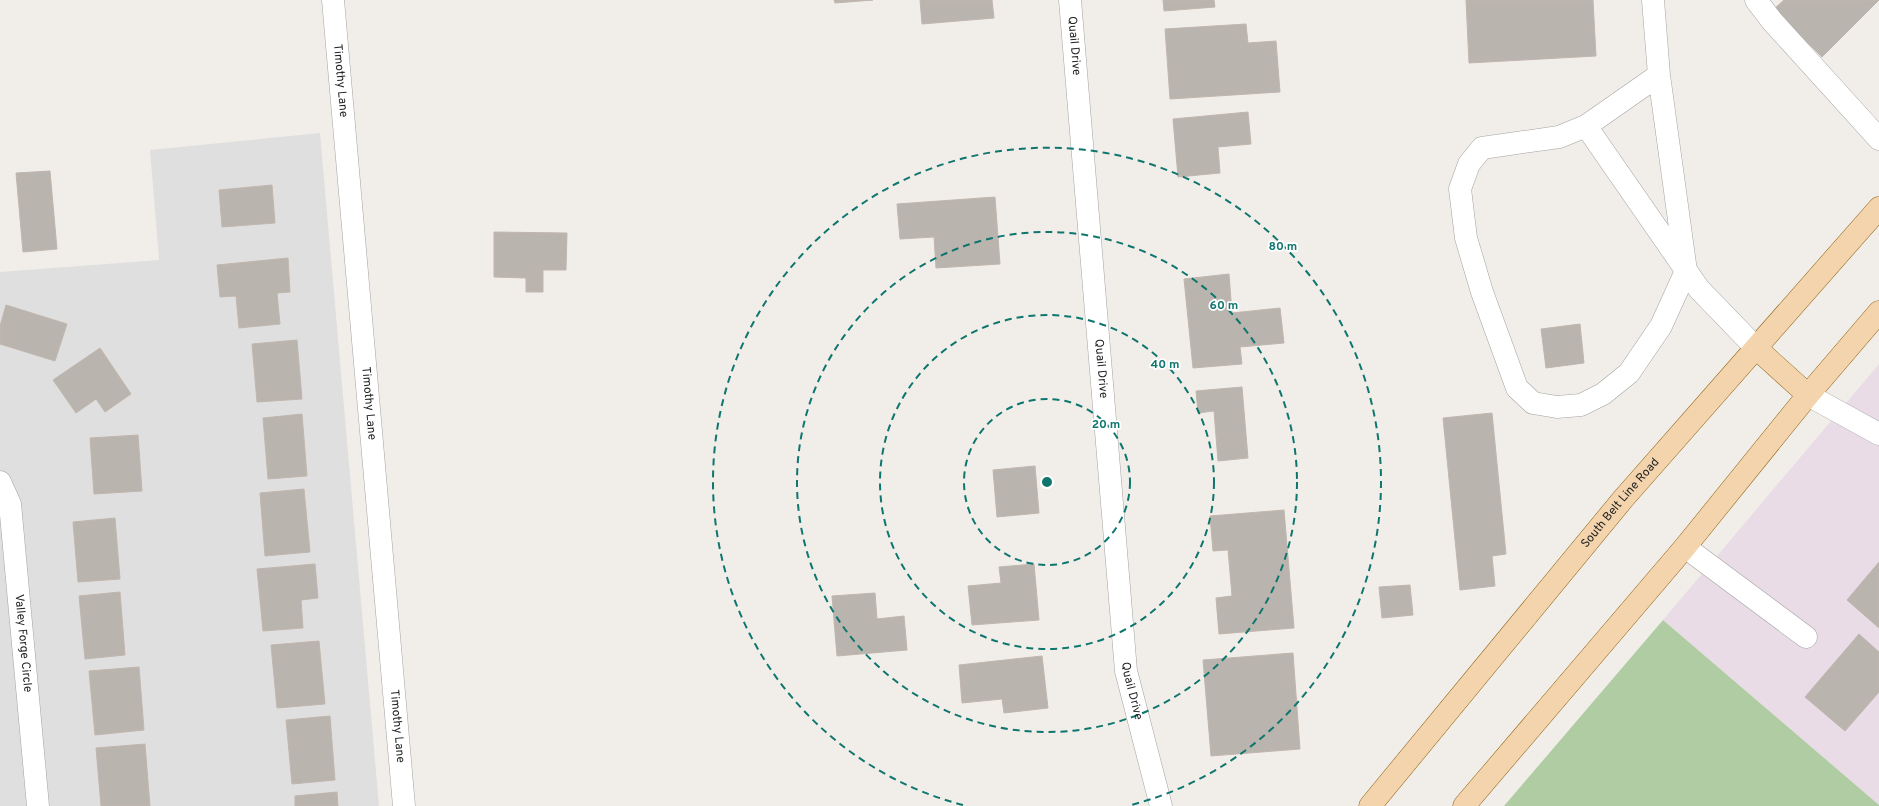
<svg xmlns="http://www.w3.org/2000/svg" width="1879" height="806" font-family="Overpass,sans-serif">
	<rect width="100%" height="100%" fill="#f1eeea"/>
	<polygon fill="#e0dfdf" points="320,133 379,806 0,806 0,272 159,260 150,150"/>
	<polygon fill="#e9dce7" points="1879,364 1879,805 1663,620"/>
	<polygon fill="#afcca3" points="1663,620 1879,805 1879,806 1504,806"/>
	<g fill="#bab4af" stroke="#c1b6ad">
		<polygon points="834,0 873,0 835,3"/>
		<polygon points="920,0 992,0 994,18 922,24"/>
		<polygon points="1163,0 1214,0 1215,7 1164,11"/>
		<polygon points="1466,0 1593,0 1596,56 1469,63"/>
		<polygon points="1784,0 1879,0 1822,57 1774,9"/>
		<polygon points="1246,24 1248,43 1276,41 1280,92 1170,99 1165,29"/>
		<polygon points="1248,112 1251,144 1218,147 1220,173 1178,177 1173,119"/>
		<polygon points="50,171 57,249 23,252 16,173"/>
		<polygon points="272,185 275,223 222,227 219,190"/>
		<polygon points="995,197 1000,264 936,268 934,237 900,239 897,204"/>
		<polygon points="494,232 567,233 566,270 543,270 543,292 526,292 526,278 494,277"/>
		<polygon points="288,258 290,292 277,293 280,324 239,328 236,296 220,297 217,265"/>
		<polygon points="1229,274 1232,313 1280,308 1284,343 1240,347 1242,364 1193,368 1184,279"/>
		<polygon points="6,305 67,324 55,361 0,344 0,326"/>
		<polygon points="1580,324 1584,363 1546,368 1541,329"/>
		<polygon points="297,340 302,399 257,402 252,344"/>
		<polygon points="100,348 131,394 105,412 96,399 76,413 53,380"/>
		<polygon points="1242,387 1248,458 1218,461 1214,411 1198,413 1196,391"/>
		<polygon points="1492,413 1506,554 1492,556 1495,586 1460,590 1443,418"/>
		<polygon points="302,414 307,476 268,479 263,418"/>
		<polygon points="138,435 142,491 94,494 90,438"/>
		<polygon points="1035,466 1039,513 997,517 993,470"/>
		<polygon points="304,489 310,552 265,556 260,493"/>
		<polygon points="1284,510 1294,628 1219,634 1216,598 1232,596 1228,550 1213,551 1210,516"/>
		<polygon points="115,518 120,579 78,582 73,522"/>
		<polygon points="1879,562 1879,628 1847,600"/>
		<polygon points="315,564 318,598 301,600 303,628 263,631 257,569"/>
		<polygon points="1034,564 1039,620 972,625 968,586 1001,583 999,567"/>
		<polygon points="1410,585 1413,615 1382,618 1379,587"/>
		<polygon points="120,592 125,655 85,659 79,596"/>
		<polygon points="875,593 877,619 904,616 907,650 837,656 832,596"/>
		<polygon points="1859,634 1879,652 1879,692 1845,731 1805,697"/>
		<polygon points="319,641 325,704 277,708 271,645"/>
		<polygon points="1293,653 1300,749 1211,756 1203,660"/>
		<polygon points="1042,656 1048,708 1004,713 1002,699 962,703 959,665"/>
		<polygon points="139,667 144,730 95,735 89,671"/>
		<polygon points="330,716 335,780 292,784 286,720"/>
		<polygon points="145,744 150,806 101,806 96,748"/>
		<polygon points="337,792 338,806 295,806 295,796"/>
	</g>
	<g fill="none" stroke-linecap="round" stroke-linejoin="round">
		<defs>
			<g id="minor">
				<path id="s1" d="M333,0L404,806"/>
				<path id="s2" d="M1070,0L1126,671L1161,806"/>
				<polyline points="1653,0 1659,75 1686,271 1661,326 1629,373 1603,394 1581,405 1557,407 1533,403 1517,388 1482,292 1466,238 1460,189 1469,164 1482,148 1559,137 1586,126 1659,75"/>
				<polyline points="1756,0 1772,21 1879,139"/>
				<polyline points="1586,126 1699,289 1756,348"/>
				<polyline points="1808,395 1879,434"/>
				<path id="s3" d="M0,482L10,504L38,806"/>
				<polyline points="1685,547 1806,637"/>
			</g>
			<g id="major">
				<polyline points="1756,348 1808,395"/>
				<path id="s4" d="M1370,806L1623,499L1879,208"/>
				<polyline points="1464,806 1685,547 1808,395 1879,312"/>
			</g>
		</defs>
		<use href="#minor" stroke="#a3a3a3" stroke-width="23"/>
		<use href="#major" stroke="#8f6411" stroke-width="23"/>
		<use href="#minor" stroke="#fff" stroke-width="22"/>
		<use href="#major" stroke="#f3d4ad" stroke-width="22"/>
	</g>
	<g fill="none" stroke="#0f766e" stroke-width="2" stroke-dasharray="7 5">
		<circle cx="1047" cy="482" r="83"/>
		<circle cx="1047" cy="482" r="167"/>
		<circle cx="1047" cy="482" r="250"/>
		<path d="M963 805A334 334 0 1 1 1131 805"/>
	</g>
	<g text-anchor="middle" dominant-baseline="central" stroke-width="3.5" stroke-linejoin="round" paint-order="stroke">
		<g font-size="12" fill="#222" stroke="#fff">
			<text stroke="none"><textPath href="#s2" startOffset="46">Quail Drive</textPath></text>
			<text stroke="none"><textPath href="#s1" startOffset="81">Timothy Lane</textPath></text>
			<text stroke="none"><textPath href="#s2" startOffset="370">Quail Drive</textPath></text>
			<text stroke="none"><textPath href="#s1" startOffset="405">Timothy Lane</textPath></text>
			<text stroke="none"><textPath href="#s4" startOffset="393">South Belt Line Road</textPath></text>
			<text stroke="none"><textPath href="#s3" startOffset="164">Valley Forge Circle</textPath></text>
			<text stroke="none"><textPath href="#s2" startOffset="694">Quail Drive</textPath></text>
			<text stroke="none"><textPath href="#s1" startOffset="729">Timothy Lane</textPath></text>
		</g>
	</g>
	<circle cx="1047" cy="482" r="6" fill="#0f766e" stroke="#fff" stroke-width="2"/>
	<g font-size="12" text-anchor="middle" font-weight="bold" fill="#0f766e" stroke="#fff" stroke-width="3.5" stroke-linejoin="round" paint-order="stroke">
		<text x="1283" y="250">80 m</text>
		<text x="1224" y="309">60 m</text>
		<text x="1165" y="368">40 m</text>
		<text x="1106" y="428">20 m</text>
	</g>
</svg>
